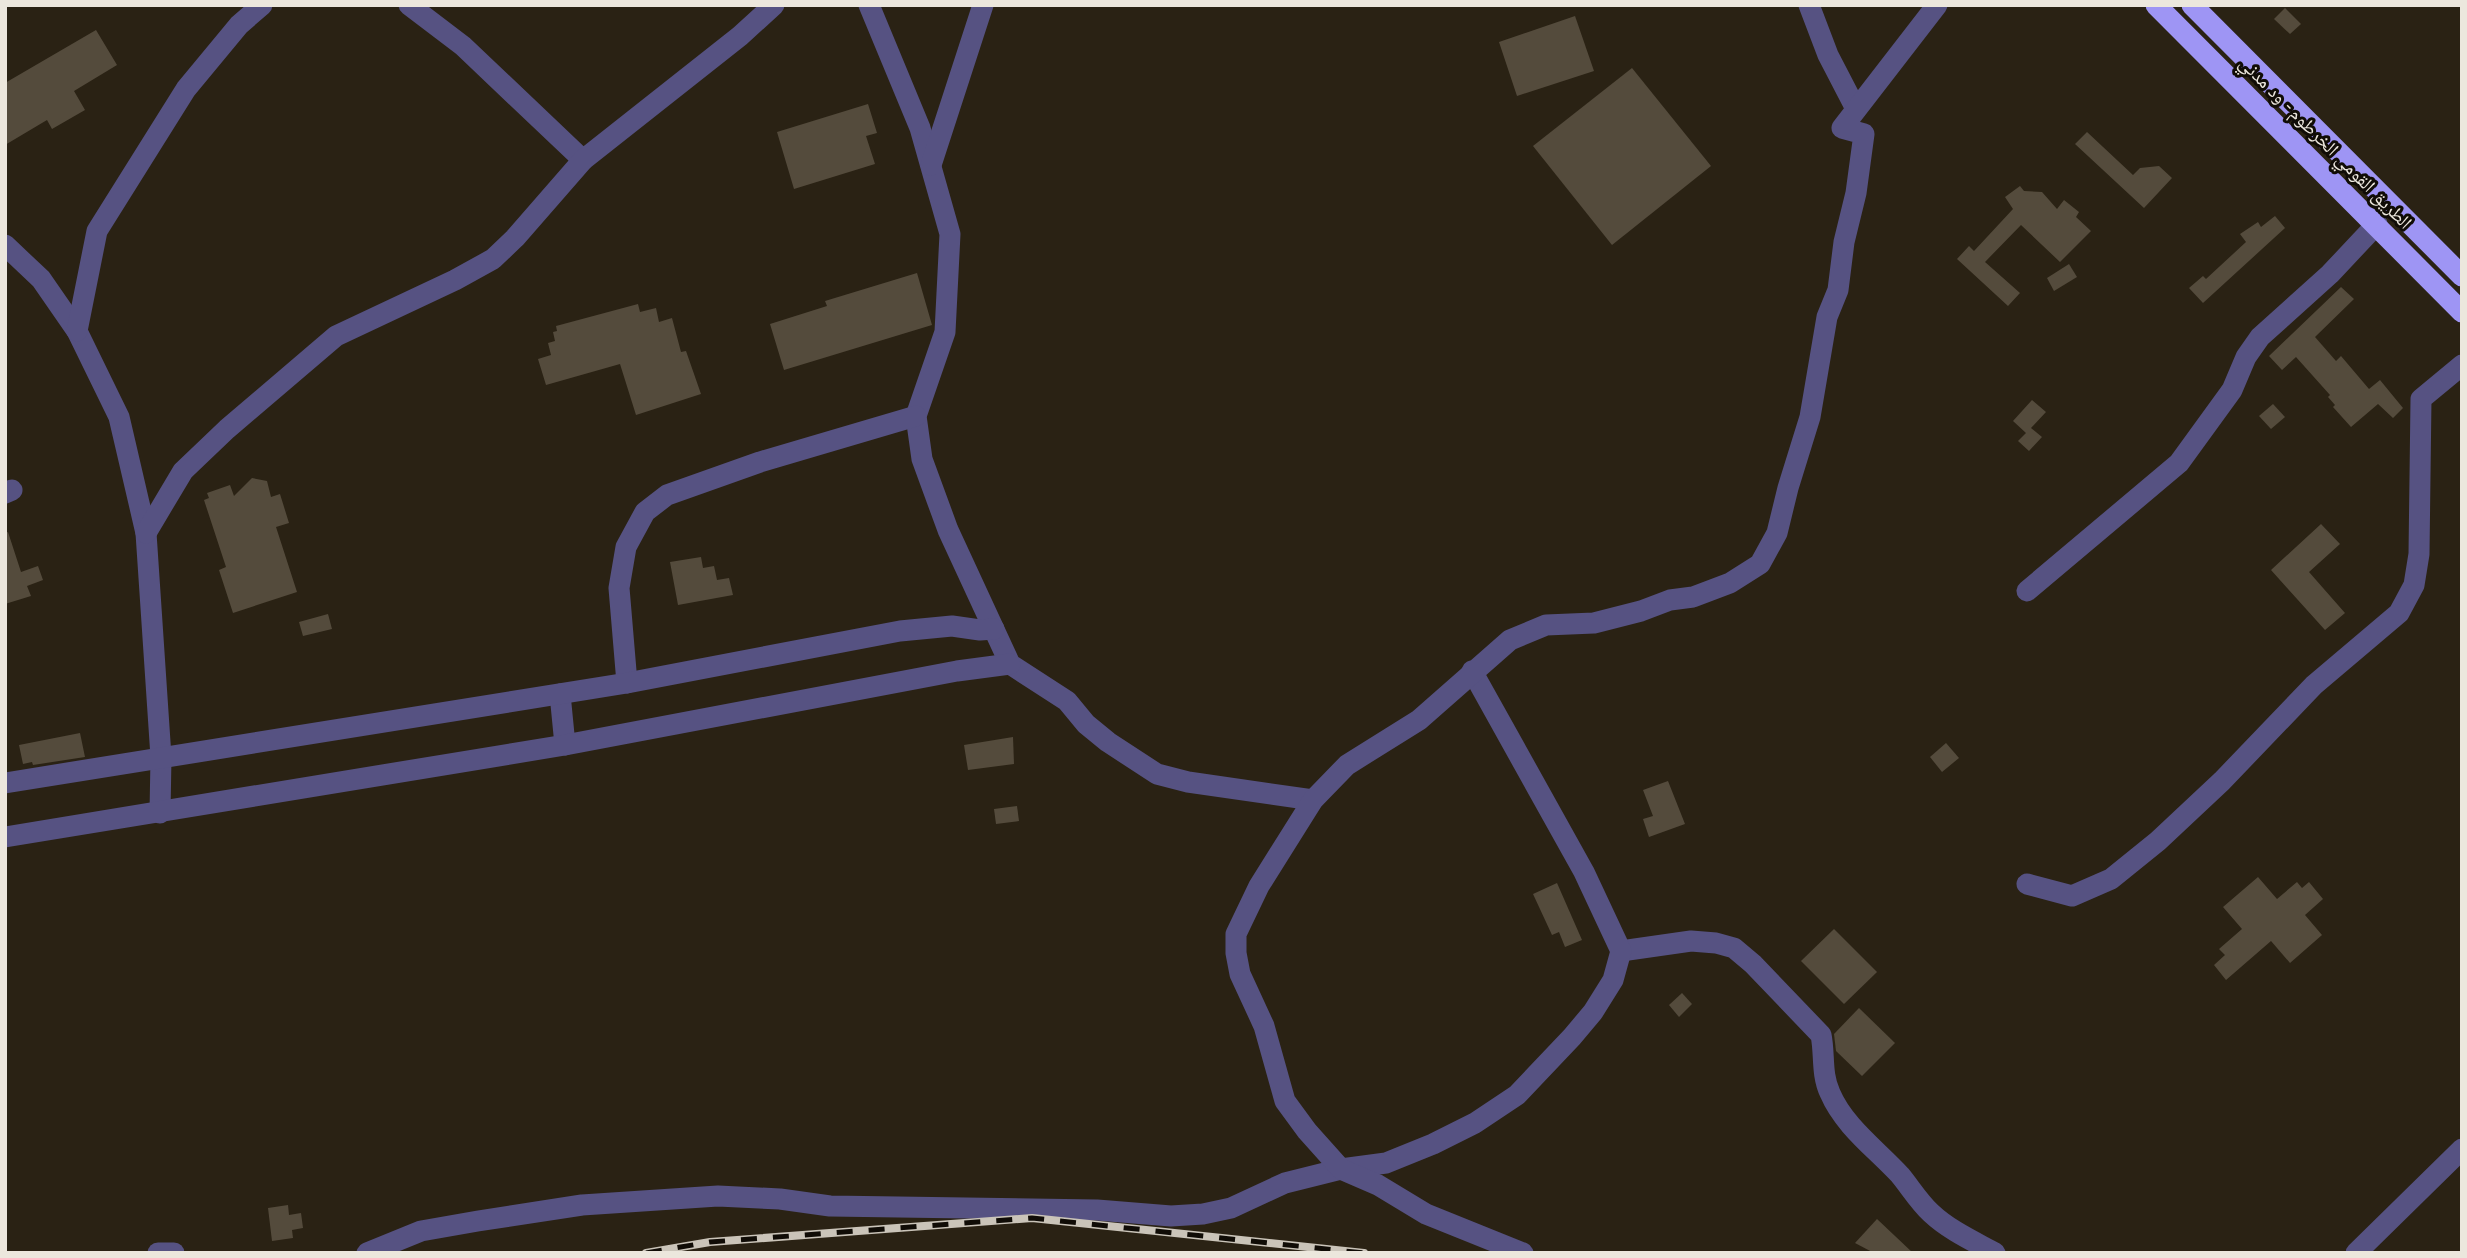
<svg xmlns="http://www.w3.org/2000/svg" width="2467" height="1258" font-family="'PT Sans','Noto Naskh Arabic',sans-serif">
	<rect width="100%" height="100%" fill="#2a2214"/>
	<g fill="#544b3c">
		<polygon points="2285,8 2301,24 2290,34 2274,19"/>
		<polygon points="1575,16 1594,71 1517,96 1499,42"/>
		<polygon points="96,30 117,65 74,91 85,110 52,129 47,120 5,145 5,83"/>
		<polygon points="1632,68 1711,166 1612,245 1533,146"/>
		<polygon points="868,104 877,133 866,136 875,164 794,189 777,132"/>
		<polygon points="2087,132 2133,175 2140,168 2159,166 2172,178 2144,208 2075,144"/>
		<polygon points="2020,186 2024,191 2042,192 2057,209 2064,200 2079,212 2076,217 2091,231 2060,262 2021,225 1985,262 2020,293 2008,306 1957,259 1969,246 1974,251 2013,209 2005,197"/>
		<polygon points="2275,216 2285,228 2203,303 2189,288 2203,276 2206,279 2246,242 2240,234 2258,222 2261,227"/>
		<polygon points="2069,264 2077,277 2054,291 2047,278"/>
		<polygon points="917,273 932,325 784,370 770,324 827,306 825,301"/>
		<polygon points="2341,287 2354,299 2315,337 2336,361 2341,356 2369,389 2380,380 2403,408 2393,418 2378,404 2351,427 2333,407 2335,405 2328,397 2330,395 2296,357 2282,370 2269,356"/>
		<polygon points="638,304 640,312 656,308 659,322 672,318 681,352 686,351 701,394 636,415 620,364 546,385 538,359 551,355 548,343 555,341 553,332 557,331 556,326"/>
		<polygon points="2032,400 2046,412 2031,428 2042,437 2029,451 2018,441 2026,433 2013,421"/>
		<polygon points="2273,404 2285,417 2271,429 2259,416"/>
		<polygon points="252,478 267,481 271,497 280,494 289,523 276,527 297,592 233,613 219,570 226,567 204,500 209,498 207,493 230,485 234,496"/>
		<polygon points="2321,524 2340,544 2309,572 2345,613 2325,630 2271,570"/>
		<polygon points="8,532 21,572 38,566 43,580 27,586 31,596 5,604 5,533"/>
		<polygon points="701,557 703,568 714,566 717,580 729,578 733,595 678,605 670,562"/>
		<polygon points="328,614 332,629 303,636 299,622"/>
		<polygon points="80,733 85,757 33,765 32,762 23,764 19,745"/>
		<polygon points="1013,737 1014,764 968,770 964,745"/>
		<polygon points="1946,743 1959,758 1942,772 1930,757"/>
		<polygon points="1668,781 1685,824 1649,837 1643,819 1653,816 1643,790"/>
		<polygon points="1017,806 1019,821 996,824 994,809"/>
		<polygon points="2258,877 2277,899 2297,882 2302,888 2309,882 2323,899 2305,915 2322,935 2290,963 2271,941 2226,980 2214,965 2225,955 2219,949 2242,929 2223,907"/>
		<polygon points="1557,883 1582,940 1565,947 1559,932 1552,935 1533,894"/>
		<polygon points="1834,929 1877,972 1844,1004 1801,961"/>
		<polygon points="1682,993 1692,1004 1679,1017 1669,1005"/>
		<polygon points="1859,1008 1895,1043 1862,1076 1836,1051 1834,1034"/>
		<polygon points="288,1205 289,1215 301,1213 303,1228 292,1230 293,1238 272,1241 268,1208"/>
		<polygon points="1877,1219 1913,1253 1874,1253 1855,1243"/>
	</g>
	<g fill="none" stroke-linecap="round" stroke-linejoin="round">
		<g stroke="#565282" stroke-width="21">
			<polyline points="409,5 463,46 583,160"/>
			<polyline points="869,5 920,128 950,234 945,332 916,416 922,459 948,530 1010,664 1067,701 1086,724 1108,742 1157,774 1188,782 1313,800"/>
			<polyline points="1809,5 1828,55 1856,109"/>
			<polyline points="931,165 983,5"/>
			<polyline points="5,245 41,279 77,331 119,417 146,533 161,757 160,813"/>
			<polyline points="77,331 97,231 186,89 239,25 262,5"/>
			<polyline points="5,493 12,490"/>
			<polyline points="146,533 183,471 227,429 336,336 455,280 493,259 515,238 583,160 740,36 774,5"/>
			<polyline points="2027,591 2179,463 2232,390 2246,357 2260,337 2330,274 2377,224"/>
			<polyline points="627,683 619,588 626,547 645,512 667,495 760,462 916,416"/>
			<polyline points="560,694 565,745"/>
			<polyline points="5,783 627,683 900,631 952,626 980,630 994,629"/>
			<polyline points="5,837 565,745 957,671 1010,664"/>
			<polyline points="2027,884 2072,896 2111,879 2158,841 2222,781 2314,685 2399,613 2414,585 2419,554 2421,399 2462,365"/>
			<path d="M1621,951L1691,941L1716,943L1734,948L1753,964L1821,1035C1825,1054 1821,1074 1830,1093C1844,1126 1876,1149 1900,1175C1910,1187 1919,1202 1931,1213C1949,1230 1973,1241 1995,1253"/>
			<polyline points="158,1253 174,1253"/>
			<polyline points="367,1253 421,1231 478,1221 582,1205 718,1196 780,1199 830,1206 1097,1210 1171,1216 1203,1214 1231,1208 1285,1183 1341,1169 1386,1163 1433,1144 1475,1123 1517,1095 1572,1037 1593,1012 1613,980 1621,951 1584,872 1472,671"/>
			<polyline points="1523,1253 1426,1214 1378,1185 1341,1169 1307,1131 1285,1101 1264,1026 1240,974 1236,953 1236,934 1259,886 1313,800 1347,765 1419,720 1510,640 1546,625 1594,623 1641,611 1670,600 1693,597 1730,583 1760,564 1777,533 1788,488 1810,417 1827,317 1838,290 1844,242 1856,193 1864,134 1842,128 1937,5"/>
			<polyline points="2356,1253 2462,1149"/>
		</g>
		<g stroke="#9e95f4" stroke-width="21">
			<polyline points="2156,5 2462,312"/>
			<polyline points="2192,5 2462,276"/>
		</g>
		<defs>
			<polyline id="rail" points="646,1253 710,1242 1032,1218 1364,1253"/>
		</defs>
		<use href="#rail" stroke="#cac4b9" stroke-width="8"/>
		<use href="#rail" stroke="#100c06" stroke-width="5" stroke-dasharray="16" stroke-linecap="butt"/>
	</g>
	<g text-anchor="middle" dominant-baseline="central" stroke-width="6" stroke-linejoin="round" paint-order="stroke">
		<g font-size="19" fill="#ece7dd" stroke="#100c06">
			<text transform="translate(2326 142) rotate(45)">الطريق القومي الخرطوم - ود مدني</text>
		</g>
	</g>
	<rect width="2467" height="1258" fill="none" stroke="#ece7dd" stroke-width="14"/>
</svg>
